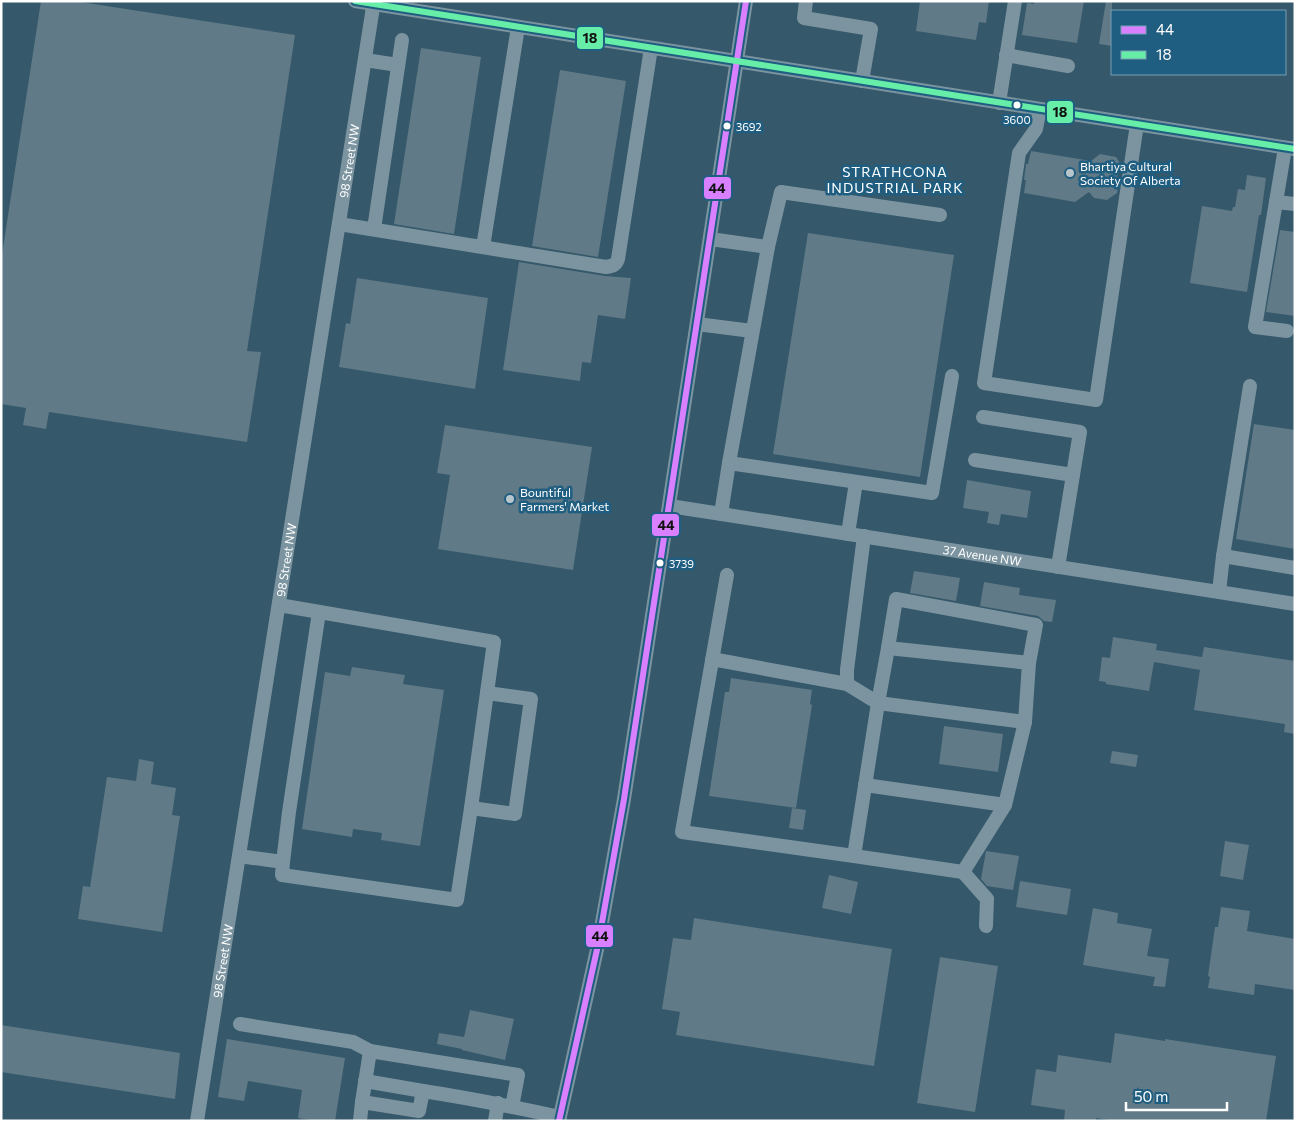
<svg xmlns="http://www.w3.org/2000/svg" width="1296" height="1122" font-family="Commissioner,sans-serif">
	<rect width="100%" height="100%" fill="#35586a"/>
	<g fill="#607a87">
		<polygon points="41,1 74,1 295,35 247,351 261,352 247,442 49,412 46,429 23,425 26,408 1,404 1,261"/>
		<polygon points="920,1 989,1 986,23 979,22 976,40 916,31"/>
		<polygon points="1034,1 1084,1 1077,43 1022,35 1027,3 1034,4"/>
		<polygon points="1106,1 1112,2 1112,46 1099,44"/>
		<polygon points="421,48 481,57 454,234 394,224"/>
		<polygon points="560,70 626,81 598,257 532,246"/>
		<polygon points="1031,151 1091,161 1100,154 1116,157 1120,163 1117,178 1119,181 1117,193 1107,200 1094,198 1089,192 1075,202 1024,193 1026,180 1024,180 1026,164 1028,164"/>
		<polygon points="1247,175 1266,178 1261,215 1259,215 1247,292 1190,283 1202,206 1232,211 1233,207 1235,207 1238,189 1245,190"/>
		<polygon points="1280,230 1295,232 1295,316 1266,312"/>
		<polygon points="808,233 954,255 920,477 773,454"/>
		<polygon points="519,262 605,276 631,278 625,319 598,315 591,363 582,362 580,381 503,370"/>
		<polygon points="357,278 488,298 475,389 339,367 346,323 350,324"/>
		<polygon points="1254,424 1295,430 1295,549 1236,539"/>
		<polygon points="445,425 592,447 573,570 438,549 450,475 437,473"/>
		<polygon points="967,480 1031,491 1027,518 1001,514 999,525 987,523 989,512 963,508"/>
		<polygon points="914,571 960,578 956,601 910,593"/>
		<polygon points="984,582 1020,588 1019,595 1056,600 1052,622 1044,621 1038,616 980,606"/>
		<polygon points="1113,637 1157,644 1156,650 1202,657 1204,647 1295,661 1295,734 1284,732 1285,724 1194,710 1200,670 1154,662 1149,691 1106,684 1106,682 1099,681 1102,657 1110,658"/>
		<polygon points="352,667 405,675 403,684 444,690 420,846 381,840 382,833 353,829 352,837 302,829 325,672 350,676"/>
		<polygon points="731,678 812,690 810,704 812,705 796,808 709,796 725,692 729,692"/>
		<polygon points="944,726 1003,734 998,772 939,764"/>
		<polygon points="1112,751 1138,755 1136,767 1110,763"/>
		<polygon points="139,759 154,762 151,784 176,788 172,815 180,816 162,932 78,919 83,886 90,887 107,777 136,781"/>
		<polygon points="792,808 806,810 803,830 789,828"/>
		<polygon points="1225,841 1249,845 1243,880 1220,876"/>
		<polygon points="986,851 1019,856 1013,890 987,886 981,879"/>
		<polygon points="829,875 858,882 851,914 822,908"/>
		<polygon points="1020,881 1071,889 1067,915 1016,907"/>
		<polygon points="1221,907 1250,911 1247,931 1295,939 1295,990 1255,984 1254,995 1208,988 1210,977 1208,976 1215,927 1218,927"/>
		<polygon points="1093,908 1118,913 1117,923 1152,929 1147,956 1169,959 1165,987 1153,986 1155,977 1083,965"/>
		<polygon points="694,918 892,949 874,1066 676,1035 680,1012 662,1009 673,938 691,940"/>
		<polygon points="940,957 998,966 975,1112 917,1103"/>
		<polygon points="470,1010 514,1019 505,1060 462,1050 462,1049 437,1044 439,1033 464,1037"/>
		<polygon points="1,1025 180,1053 175,1099 1,1072"/>
		<polygon points="1115,1033 1165,1041 1165,1039 1276,1056 1266,1121 1113,1121 1096,1118 1096,1121 1064,1121 1065,1110 1031,1105 1036,1069 1056,1072 1058,1055 1111,1063"/>
		<polygon points="227,1039 345,1058 335,1121 316,1121 298,1118 302,1090 248,1081 244,1101 218,1097"/>
	</g>
	<g fill="none" stroke-linecap="round" stroke-linejoin="round">
		<g stroke="#7b94a0" stroke-width="14">
			<polyline points="355,1 1295,149"/>
			<polyline points="806,1 804,18 871,29 862,81"/>
			<polyline points="1006,55 1068,66"/>
			<polyline points="365,60 398,65"/>
			<polyline points="999,103 1015,1"/>
			<polyline points="1040,109 1036,129 1019,153 984,383 1096,400 1137,124"/>
			<polyline points="1285,148 1255,327 1287,331"/>
			<polyline points="1276,202 1295,204"/>
			<path d="M339,224L606,267C613,266 616,265 618,259L651,48"/>
			<polyline points="374,229 402,40"/>
			<polyline points="710,239 768,247 781,192 940,215"/>
			<polyline points="483,247 518,27"/>
			<polyline points="768,247 729,463 932,493 952,376"/>
			<polyline points="697,324 752,331"/>
			<polyline points="983,417 1080,432 1058,567"/>
			<polyline points="975,460 1073,475"/>
			<path id="s1" d="M670,506L1295,604"/>
			<polyline points="721,514 729,463"/>
			<polyline points="848,534 856,482"/>
			<polyline points="1223,556 1250,386"/>
			<polyline points="1219,592 1223,556 1295,568"/>
			<polyline points="888,648 878,703 1025,722"/>
			<polyline points="712,659 847,684 878,703 854,856 682,832 727,575"/>
			<polyline points="847,684 847,670 864,536"/>
			<polyline points="865,785 1005,805 1025,722 1029,663 1036,625 896,599 888,648 1029,663"/>
			<polyline points="471,808 515,814 531,699 487,693"/>
			<polyline points="239,856 283,862 282,875 457,900 471,808 494,642 279,605"/>
			<polyline points="854,856 963,872 1005,805"/>
			<polyline points="283,862 289,812 319,612"/>
			<polyline points="963,872 987,899 986,926"/>
			<polyline points="240,1024 353,1042 370,1051"/>
			<polyline points="365,1081 423,1091"/>
			<path d="M512,1107L518,1075L370,1051L362,1102L419,1111L423,1091C469,1098 514,1107 560,1117"/>
			<path id="s2" d="M197,1121L374,1"/>
			<polyline points="360,1121 362,1102"/>
			<polyline points="495,1121 498,1103"/>
			<polyline points="559,1121 598,945 624,799 746,1"/>
		</g>
		<defs>
			<polyline id="bus-1" points="559,1121 598,945 624,799 746,1"/>
			<polyline id="bus-2" points="355,1 1295,149"/>
		</defs>
		<use href="#bus-1" stroke="#1f5e80" stroke-width="10"/>
		<use href="#bus-2" stroke="#1f5e80" stroke-width="10"/>
		<use href="#bus-1" stroke="#d880ff" stroke-width="6"/>
		<use href="#bus-2" stroke="#66eda8" stroke-width="6"/>
	</g>
	<g fill="#fff" stroke="#1f5e80" stroke-width="2">
		<circle cx="1017" cy="105" r="4.5"/>
		<circle cx="727" cy="126" r="4.5"/>
		<circle cx="660" cy="563" r="4.5"/>
	</g>
	<g fill="#b8c5cb" stroke="#1f5e80" stroke-width="2">
		<circle cx="1070" cy="173" r="5"/>
		<circle cx="510" cy="499" r="5"/>
	</g>
	<g text-anchor="middle" dominant-baseline="central" stroke-width="5" stroke-linejoin="round" paint-order="stroke">
		<g font-size="11" fill="#fff" stroke="#1f5e80" text-anchor="start">
			<text x="1017" y="119" text-anchor="middle">3600</text>
			<text x="736" y="126">3692</text>
			<text x="669" y="563">3739</text>
		</g>
		<g font-size="12" fill="#fff" stroke="#1f5e80">
			<text stroke="none"><textPath href="#s2" startOffset="972">98 Street NW</textPath></text>
			<text stroke="none"><textPath href="#s1" startOffset="316">37 Avenue NW</textPath></text>
			<text stroke="none"><textPath href="#s2" startOffset="568">98 Street NW</textPath></text>
			<text stroke="none"><textPath href="#s2" startOffset="162">98 Street NW</textPath></text>
		</g>
		<g font-size="12" fill="#fff" stroke="#1f5e80" text-anchor="start">
			<text x="1080" y="166">Bhartiya Cultural<tspan x="1080" dy="14">Society Of Alberta</tspan></text>
			<text x="520" y="492">Bountiful<tspan x="520" dy="14">Farmers' Market</tspan></text>
		</g>
		<g font-size="14" letter-spacing="1" fill="#fff" stroke="#1f5e80">
			<text x="895" y="171">STRATHCONA<tspan x="895" dy="16">INDUSTRIAL PARK</tspan></text>
		</g>
	</g>
	<g stroke="#1f5e80" stroke-width="2">
		<rect x="576" y="26" width="28" height="24" rx="5" fill="#66eda8"/>
		<rect x="1046" y="100" width="28" height="24" rx="5" fill="#66eda8"/>
		<rect x="703" y="176" width="29" height="24" rx="5" fill="#d880ff"/>
		<rect x="651" y="513" width="29" height="24" rx="5" fill="#d880ff"/>
		<rect x="585" y="924" width="29" height="24" rx="5" fill="#d880ff"/>
	</g>
	<g font-size="14" text-anchor="middle" font-weight="bold" fill="#111">
		<text x="590" y="43">18</text>
		<text x="1060" y="117">18</text>
		<text x="717" y="193">44</text>
		<text x="666" y="530">44</text>
		<text x="600" y="941">44</text>
	</g>
	<rect width="1296" height="1122" fill="none" stroke="#ffffff" stroke-width="5"/>
	<rect x="1111" y="10" width="175" height="65" fill="#1f5e80" stroke="#799eb3"/>
	<rect x="1121" y="26" width="25" height="8" fill="#d880ff" stroke="#799eb3"/>
	<text x="1156" y="35" font-size="15" fill="#ffffff">44</text>
	<rect x="1121" y="51" width="25" height="8" fill="#66eda8" stroke="#799eb3"/>
	<text x="1156" y="60" font-size="15" fill="#ffffff">18</text>
	<path d="M1126 1102v8h101v-8" fill="none" stroke="#ffffff" stroke-width="2.5"/>
	<text x="1134" y="1102" font-size="15" fill="#ffffff" stroke="#1f5e80" stroke-width="4" paint-order="stroke">50 m</text>
</svg>
